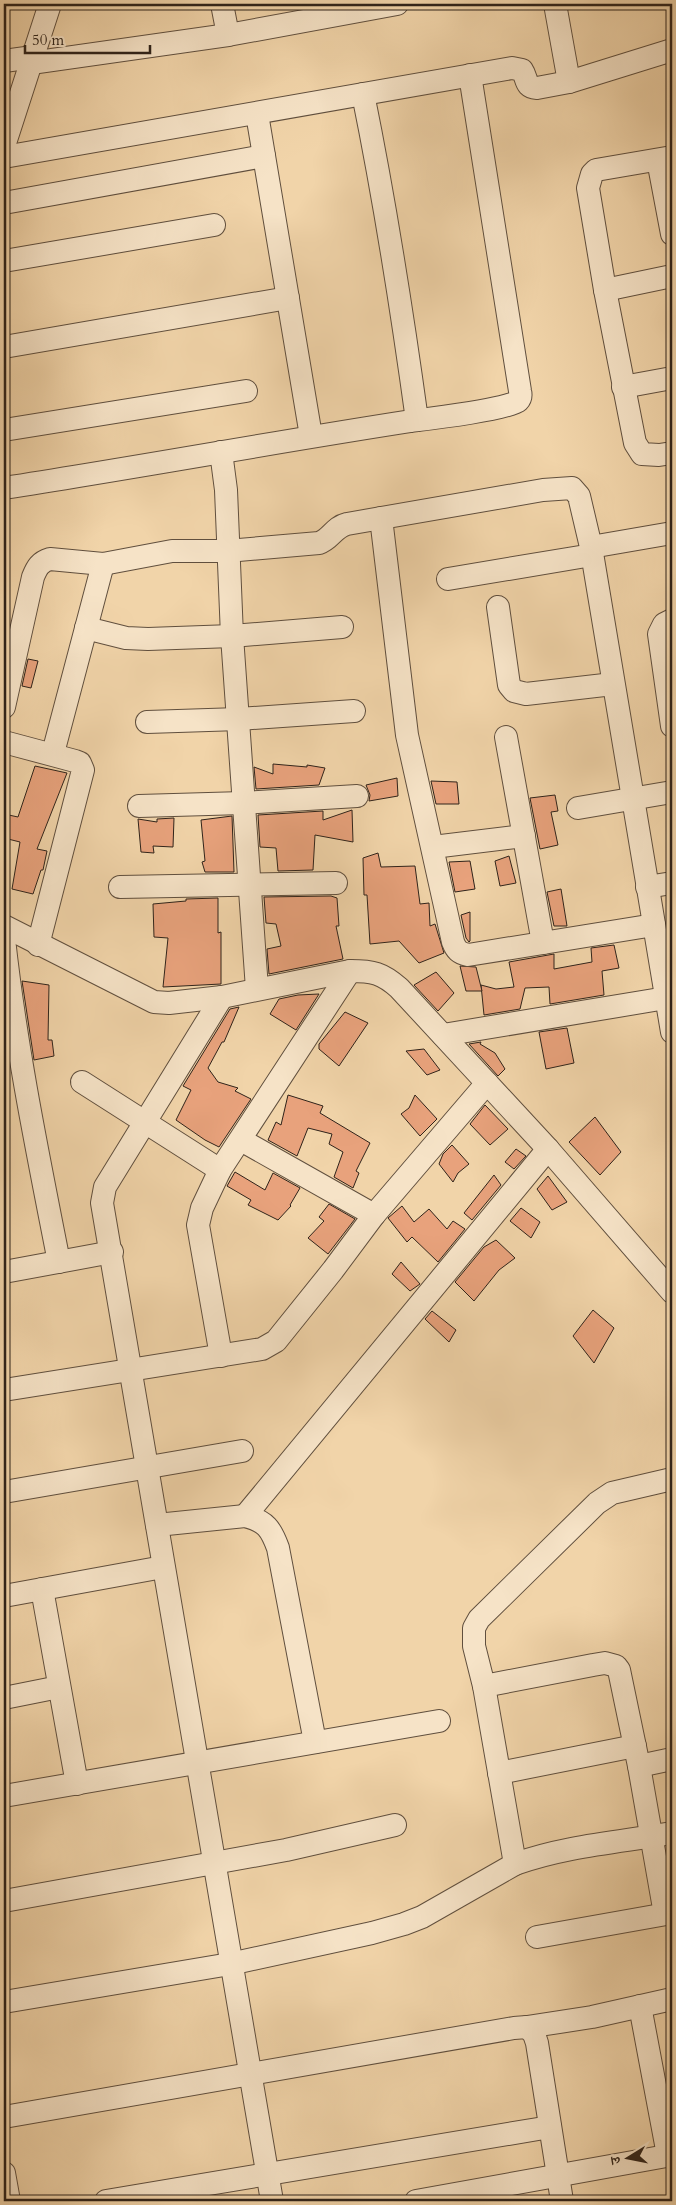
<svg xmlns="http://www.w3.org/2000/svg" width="676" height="2205" font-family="Cardo,'Noto Serif Devanagari',serif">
	<rect width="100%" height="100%" fill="#f1d4a9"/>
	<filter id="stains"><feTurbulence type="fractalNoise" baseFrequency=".004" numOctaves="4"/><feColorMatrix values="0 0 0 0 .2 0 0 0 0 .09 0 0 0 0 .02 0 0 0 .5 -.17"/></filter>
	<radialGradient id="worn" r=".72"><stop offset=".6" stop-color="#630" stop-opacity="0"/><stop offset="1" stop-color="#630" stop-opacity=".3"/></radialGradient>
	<g fill="#e8a27c" stroke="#2f231a">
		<polygon points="28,659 38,661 31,688 22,686"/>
		<polygon points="273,764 307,767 307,765 325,768 319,785 256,789 254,767 273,774"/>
		<polygon points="35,766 67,773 37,849 47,851 43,870 41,870 33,894 12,889 20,842 4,838 4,814 18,817"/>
		<polygon points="397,778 398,796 369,801 370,795 366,785"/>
		<polygon points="431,781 457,782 459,804 436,804"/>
		<polygon points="555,795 558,811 551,812 558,845 540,849 530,798"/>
		<polygon points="352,810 353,842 315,835 313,870 278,871 276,848 260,847 258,815 323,811 323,820"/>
		<polygon points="232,816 234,872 205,872 202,862 205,861 201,820"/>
		<polygon points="174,818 173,847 153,846 154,853 141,852 138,819 157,822 157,819"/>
		<polygon points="378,853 381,867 415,866 420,904 429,903 430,926 435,924 444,953 419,963 399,941 370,944 367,895 364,895 363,858"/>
		<polygon points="509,856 516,883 500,886 495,861"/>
		<polygon points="470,861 475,889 455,892 449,862"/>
		<polygon points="561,889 567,926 554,926 547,892"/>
		<polygon points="331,896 337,898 339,926 336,926 343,959 269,974 267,949 281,946 276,924 266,923 264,897"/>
		<polygon points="218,898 218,933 221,932 221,984 163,987 168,938 154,937 153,904 186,901 186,899"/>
		<polygon points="470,912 470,941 469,942 466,938 461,915"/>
		<polygon points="614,945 619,968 602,971 604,995 550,1004 549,987 525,988 520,1009 484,1015 481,985 496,989 514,987 509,962 554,954 554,969 592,962 591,948"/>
		<polygon points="460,966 476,967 482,991 466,991"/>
		<polygon points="436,972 454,993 438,1011 414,985"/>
		<polygon points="22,981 49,985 48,1040 52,1040 54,1056 34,1060"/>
		<polygon points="319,994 296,1030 270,1014 279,999 298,995"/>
		<polygon points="239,1007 224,1042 222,1042 208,1068 218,1082 238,1088 235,1091 251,1099 219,1147 205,1140 176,1120 191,1090 183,1086 230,1009"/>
		<polygon points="345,1012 368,1023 339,1066 319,1049 319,1044"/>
		<polygon points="567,1028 574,1063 546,1069 539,1032"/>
		<polygon points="481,1042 480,1044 495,1053 505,1069 498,1076 469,1044"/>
		<polygon points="424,1049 440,1070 427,1075 406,1051"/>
		<polygon points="288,1095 323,1106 320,1113 370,1143 356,1171 359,1173 353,1188 334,1177 343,1152 329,1144 332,1134 308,1128 297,1156 268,1140 276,1122 281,1125"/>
		<polygon points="415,1095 437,1119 420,1136 401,1114 409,1108"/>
		<polygon points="485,1105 508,1129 490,1145 470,1124"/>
		<polygon points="595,1117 621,1152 600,1175 569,1142"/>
		<polygon points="452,1145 469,1164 458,1173 453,1182 439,1164 443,1154"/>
		<polygon points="516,1149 526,1156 514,1169 505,1162"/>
		<polygon points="235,1172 265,1190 273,1173 300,1188 290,1205 291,1206 278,1220 248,1205 251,1200 227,1186"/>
		<polygon points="494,1175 501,1185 472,1220 464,1213"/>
		<polygon points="548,1176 567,1202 552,1210 537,1189"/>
		<polygon points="329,1204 355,1219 328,1254 308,1238 324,1221 319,1217"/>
		<polygon points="402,1206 414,1222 429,1209 447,1229 453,1221 465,1229 438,1262 412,1237 407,1242 388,1218"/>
		<polygon points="521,1208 540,1222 531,1238 510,1221"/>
		<polygon points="496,1240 515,1258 499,1270 474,1301 455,1282 484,1247"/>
		<polygon points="401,1262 420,1284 410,1291 392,1274"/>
		<polygon points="593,1310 614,1328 594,1363 573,1336"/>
		<polygon points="432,1311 456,1330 449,1342 425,1319"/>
	</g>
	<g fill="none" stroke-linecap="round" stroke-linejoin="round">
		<defs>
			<g id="minor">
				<polyline points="222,4 228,35"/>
				<polyline points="555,4 569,82"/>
				<polyline points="4,61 33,57"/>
				<polyline points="31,63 228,35 397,4"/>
				<path d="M363,94C385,202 402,311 417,420"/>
				<polyline points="257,114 311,436"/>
				<polyline points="4,146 50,4"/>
				<path d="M4,157L512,68L522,70C528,79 524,87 537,88L569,82L672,50"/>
				<polyline points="672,157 596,170 592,174 588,188 605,290 635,443 642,454 659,455 672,453"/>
				<polyline points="658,160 672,234"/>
				<polyline points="4,203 264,156"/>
				<polyline points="4,261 214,225"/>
				<polyline points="605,290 672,276"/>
				<polyline points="4,347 288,298"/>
				<polyline points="623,387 672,378"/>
				<polyline points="4,430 246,391"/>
				<polyline points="221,452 226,490 232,636 257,989"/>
				<path d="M4,488C140,467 275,442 411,421C427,419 510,409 518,401C521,398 521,395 520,391L470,75"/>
				<path d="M381,518L407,735L453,942C456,950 459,953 468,955L654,925"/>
				<polyline points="591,547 672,533"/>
				<polyline points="448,579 592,555"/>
				<polyline points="498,607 509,685 514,691 526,694 613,684"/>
				<polyline points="672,620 664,624 659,634 672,726"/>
				<polyline points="86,628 126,638 148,639 232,636 342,627"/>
				<path d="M4,707L33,577C37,567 40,562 50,559L103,564L172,551H227L319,543C331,539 334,527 347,524L543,490L572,488L579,496L591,547L672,1032"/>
				<polyline points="147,722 239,719 354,711"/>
				<polyline points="506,737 543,943"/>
				<polyline points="4,742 75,761 80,763 83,770 38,945"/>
				<polyline points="53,753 103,564"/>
				<polyline points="139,806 243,803 357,796"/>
				<polyline points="578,808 672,792"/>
				<polyline points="433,847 524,836"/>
				<polyline points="120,887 336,883"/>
				<polyline points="647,887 672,883"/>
				<path d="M4,926L154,1002L169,1003L222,997L350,971C373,971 382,973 399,988L548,1149L672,1292"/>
				<path d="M4,939C16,1048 38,1155 59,1262"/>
				<polyline points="222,997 105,1187 102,1203 272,2201"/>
				<polyline points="443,1035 666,998"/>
				<polyline points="82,1082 220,1170"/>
				<polyline points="241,1140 374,1215"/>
				<polyline points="4,1272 112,1252"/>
				<polyline points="221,1356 198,1225 202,1208 220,1170 350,971"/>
				<polyline points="4,1390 262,1349 276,1341 333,1270 374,1215 487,1083"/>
				<polyline points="4,1492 242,1451"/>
				<polyline points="245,1516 548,1149"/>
				<path d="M157,1525L245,1516C266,1521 271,1529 278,1548L315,1742"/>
				<polyline points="42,1589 77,1784"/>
				<polyline points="4,1596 163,1567"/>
				<polyline points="484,1686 593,1665 605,1663 616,1666 619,1670 639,1766 665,1914"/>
				<polyline points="4,1698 59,1687"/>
				<polyline points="639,1766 672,1759"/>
				<polyline points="499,1773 635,1746"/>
				<polyline points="4,1796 439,1721"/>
				<polyline points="515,1864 484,1686 474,1646 474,1628 479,1619 597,1503 612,1493 672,1479"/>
				<polyline points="4,1901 286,1850 395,1825"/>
				<polyline points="537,1937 672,1913"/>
				<path d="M4,2002L230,1964L372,1933L404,1924L422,1917L515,1864C565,1846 620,1842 672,1833"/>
				<polyline points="640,2006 668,2155"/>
				<polyline points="527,2027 592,2017 672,1999"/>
				<polyline points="4,2117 514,2028 527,2027 534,2034 537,2043 562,2201"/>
				<polyline points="4,2173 9,2201"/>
				<polyline points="106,2201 550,2127"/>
				<polyline points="416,2201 672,2155"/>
			</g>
		</defs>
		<use href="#minor" stroke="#604f3e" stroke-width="24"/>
		<use href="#minor" stroke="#f6e3c7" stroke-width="22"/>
	</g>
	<rect width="676" height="2205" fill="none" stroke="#f1d4a9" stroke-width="20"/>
	<rect x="5" y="5" width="666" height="2195" fill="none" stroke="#2f231a" stroke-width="2.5"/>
	<rect x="10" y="10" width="656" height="2185" fill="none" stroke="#2f231a"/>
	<g transform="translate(628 2158) rotate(260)" stroke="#f6e3c7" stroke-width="4" paint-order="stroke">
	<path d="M0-4L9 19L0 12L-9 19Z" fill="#2f231a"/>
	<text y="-8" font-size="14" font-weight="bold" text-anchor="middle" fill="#2f231a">उ</text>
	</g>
	<path d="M25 45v8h125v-8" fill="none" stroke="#2f231a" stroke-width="2.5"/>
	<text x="32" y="45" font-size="15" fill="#2f231a" stroke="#f6e3c7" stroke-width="4" paint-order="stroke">50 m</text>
	<rect width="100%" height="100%" filter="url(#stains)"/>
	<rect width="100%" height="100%" fill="url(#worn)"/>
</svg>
